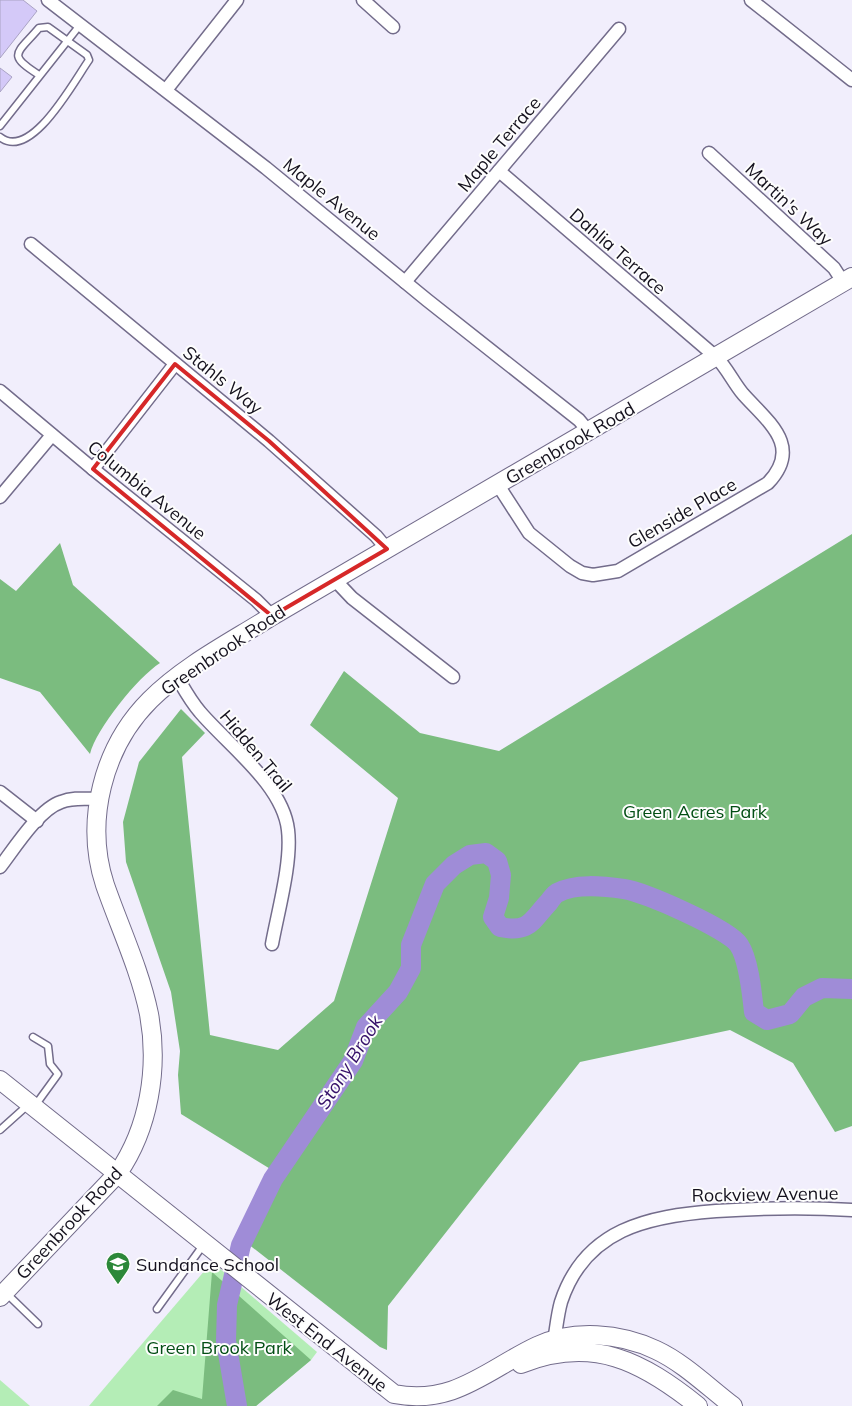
<svg xmlns="http://www.w3.org/2000/svg" width="852" height="1406" font-family="Mulish,sans-serif">
	<rect width="100%" height="100%" fill="#f1eefc"/>
	<g fill="#b4edb6">
		<polygon points="212,1262 317,1352 311,1360 256,1406 89,1406"/>
		<polygon points="0,1380 30,1406 0,1406"/>
	</g>
	<g fill="#7bbc7f">
		<polygon points="852,534 852,1126 835,1132 793,1063 730,1030 580,1062 388,1306 387,1350 380,1347 243,1240 272,1170 181,1114 178,1075 180,1051 171,992 126,862 123,822 139,762 181,709 205,733 182,757 210,1035 278,1050 334,1001 398,798 310,725 344,671 420,733 499,751"/>
		<path d="M60,543L73,585L160,663C138,677 96,729 90,754L40,692L0,678V579L16,591Z"/>
		<polygon points="212,1272 311,1360 256,1406 157,1406 173,1390 202,1399"/>
	</g>
	<g fill="none" stroke-linecap="round" stroke-linejoin="round">
		<path stroke="#9f8cd7" stroke-width="20" d="M237,1406L226,1341L227,1305L241,1245L273,1179L353,1061L366,1027L398,992L411,968V945L435,884L454,865L470,855L486,853L497,861L501,875L499,898L493,917L500,927C530,933 531,921 549,902C551,899 554,895 557,893C575,883 603,886 624,889C644,892 729,929 739,945C749,960 752,994 754,1012L767,1020L790,1014L804,997L822,988L852,989"/>
	</g>
	<g fill="#d4c9f8" stroke="#aaa3c4">
		<polygon points="0,0 23,0 37,11 0,58"/>
		<polygon points="0,68 12,77 0,92"/>
	</g>
	<g fill="none" stroke-linecap="round" stroke-linejoin="round">
		<defs>
			<g id="lane">
				<polyline points="0,126 80,25"/>
				<path d="M0,137C31,162 74,81 89,60L87,55L48,27L39,28C17,54 6,54 39,75"/>
				<polyline points="33,1037 48,1046 50,1064 58,1074 34,1107"/>
				<polyline points="0,1130 29,1104"/>
				<polyline points="5,1292 38,1324"/>
				<polyline points="157,1309 204,1244"/>
			</g>
			<g id="street">
				<polyline points="48,0 266,168 427,300 579,420 589,432"/>
				<polyline points="363,0 393,27"/>
				<polyline points="751,0 852,80"/>
				<polyline points="166,90 237,0"/>
				<polyline points="709,153 834,268 843,282"/>
				<polyline points="31,244 269,441 376,536 387,549"/>
				<polyline points="405,282 619,29"/>
				<polyline points="0,391 93,469 256,600 272,616"/>
				<polyline points="93,469 175,364"/>
				<path d="M498,485L529,533L570,566L582,573L593,575L618,571L768,483C803,446 768,422 743,394C733,382 727,368 716,357L499,171"/>
				<polyline points="0,497 52,435"/>
				<polyline points="335,580 352,598 453,677"/>
				<path d="M177,677C184,689 191,702 200,712C229,746 283,785 288,830C292,862 278,911 272,944"/>
				<polyline points="0,792 37,821"/>
				<path d="M0,867C14,849 39,809 61,802C73,797 86,799 99,799"/>
				<path d="M553,1347C556,1332 557,1316 561,1302C585,1229 648,1216 716,1211C761,1208 806,1207 852,1210"/>
			</g>
			<g id="secondary">
				<path d="M0,1080L394,1394C454,1406 488,1369 537,1346C574,1329 620,1333 656,1350C684,1363 708,1387 733,1406"/>
				<path d="M0,1297L118,1173C149,1128 159,1068 149,1014C140,970 120,928 105,885C84,821 103,747 150,700C185,665 231,642 272,616L852,277"/>
				<path d="M521,1364C593,1335 643,1362 698,1406"/>
			</g>
		</defs>
		<use href="#lane" stroke="#736c8b" stroke-width="9"/>
		<use href="#street" stroke="#736c8b" stroke-width="15"/>
		<use href="#secondary" stroke="#736c8b" stroke-width="20"/>
		<use href="#lane" stroke="#fff" stroke-width="6"/>
		<use href="#street" stroke="#fff" stroke-width="12"/>
		<use href="#secondary" stroke="#fff" stroke-width="18"/>
	</g>
	<path fill="none" stroke="#d62828" stroke-width="4" stroke-linejoin="round" d="M175,364L269,441L387,549L272,616L93,469Z"/>
	<defs>
		<symbol id="school-pin" viewBox="-11 -11 22 30"><path d="M0 17L-7.5 6A9.5 9.5 0 1 1 7.5 6Z" fill="#2c8839" stroke="#fdfdfd"/><path d="M0-5L7-2L0 1L-7-2ZM-4 1L0 2.5L4 1V4Q0 6-4 4Z" fill="#fff"/></symbol>
	</defs>
	<g fill-rule="evenodd">
		<use href="#school-pin" x="104" y="1250" width="28" height="38"/>
	</g>
	<g text-anchor="middle" dominant-baseline="central" stroke-width="4" stroke-linejoin="round" paint-order="stroke">
		<g font-size="18" fill="#14111d" stroke="#fdfdfd">
			<text transform="translate(499 144) rotate(-50)">Maple Terrace</text>
			<text transform="translate(332 199) rotate(39)">Maple Avenue</text>
			<text transform="translate(789 204) rotate(43)">Martin's Way</text>
			<text transform="translate(618 251) rotate(41)">Dahlia Terrace</text>
			<text transform="translate(223 380) rotate(39)">Stahls Way</text>
			<text transform="translate(570 443) rotate(-30)">Greenbrook Road</text>
			<text transform="translate(147 490) rotate(39)">Columbia Avenue</text>
			<text transform="translate(682 513) rotate(-30)">Glenside Place</text>
			<text transform="translate(223 650) rotate(-34)">Greenbrook Road</text>
			<text transform="translate(256 751) rotate(50)">Hidden Trail</text>
			<text transform="translate(765 1194) rotate(-1)">Rockview Avenue</text>
			<text transform="translate(69 1223) rotate(-47)">Greenbrook Road</text>
			<text transform="translate(327 1342) rotate(38)">West End Avenue</text>
		</g>
		<g font-size="18" fill="#024e14" stroke="#fdfdfd">
			<text x="695" y="811">Green Acres Park</text>
			<text x="219" y="1347">Green Brook Park</text>
		</g>
		<g font-size="18" fill="#14111d" stroke="#fdfdfd" text-anchor="start">
			<text x="136" y="1264">Sundance School</text>
		</g>
		<g font-size="19" font-style="italic" fill="#36116a" stroke="#fdfdfd">
			<text transform="translate(349 1062) rotate(-58)">Stony Brook</text>
		</g>
	</g>
</svg>
